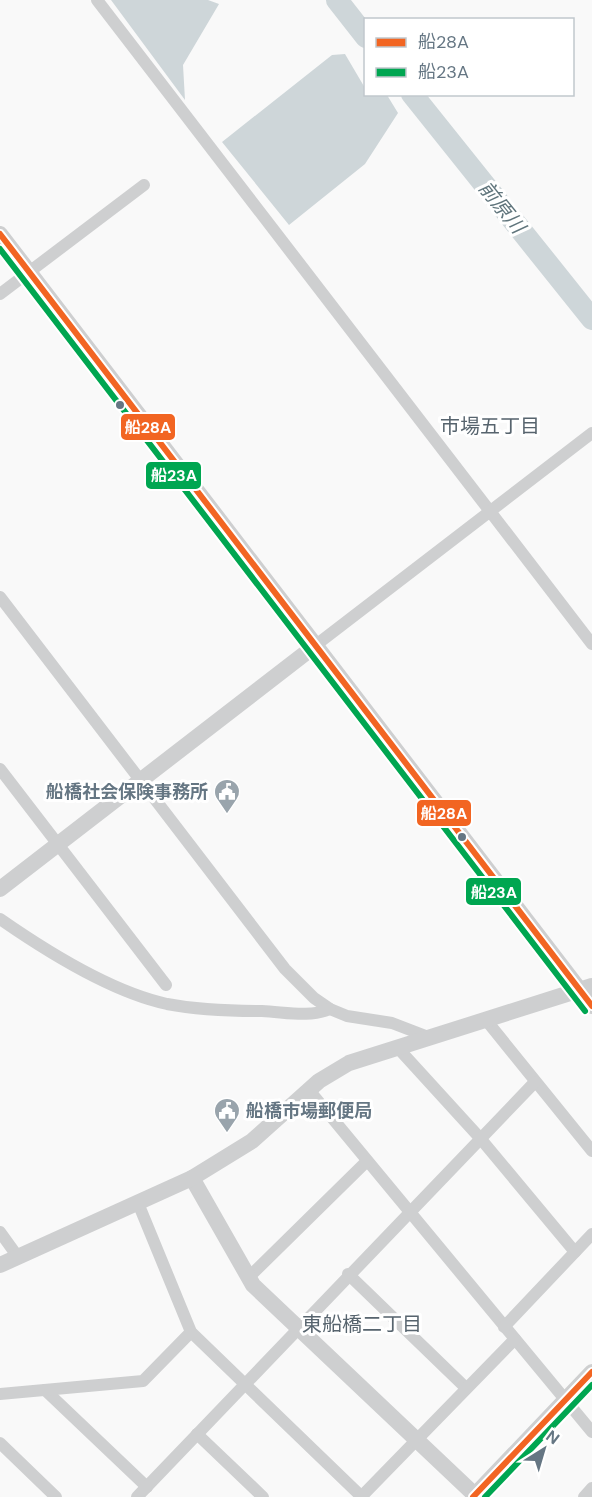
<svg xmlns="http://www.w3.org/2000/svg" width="592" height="1497" font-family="'DM Sans','Noto Sans JP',sans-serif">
	<rect width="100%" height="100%" fill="#f9f9f9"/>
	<g fill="#ced6d9">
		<polygon points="111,0 208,0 219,4 183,65 185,100"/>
		<polygon points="345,54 365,88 366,94 387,95 398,113 365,164 289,225 222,142 332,55"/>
	</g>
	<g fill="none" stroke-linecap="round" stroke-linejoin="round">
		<g stroke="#ced6d9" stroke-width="22">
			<polyline points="337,0 366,37"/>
			<polyline points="412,94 592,319"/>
		</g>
		<g stroke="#cecfd0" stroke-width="12">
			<polyline points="97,0 592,644"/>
			<polyline points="0,294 144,185"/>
			<polyline points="0,597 285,969 314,998 330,1009 347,1016 392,1023 431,1038"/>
			<polyline points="316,645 592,433"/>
			<polyline points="0,769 166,985"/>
			<path d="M0,919C46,951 111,992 167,1004C199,1010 230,1011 262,1011C286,1012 308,1018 330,1009"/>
			<polyline points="486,1020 592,1151"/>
			<polyline points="397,1047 480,1138 575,1252"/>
			<polyline points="309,1090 592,1432"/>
			<polyline points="138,1203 191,1332 362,1497"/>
			<polyline points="0,1232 18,1257"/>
			<polyline points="348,1274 466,1388"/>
			<polyline points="248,1278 367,1161"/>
			<polyline points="504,1327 592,1234"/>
			<polyline points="45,1390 147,1487"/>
			<polyline points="0,1394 143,1381 191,1332"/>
			<polyline points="197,1434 263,1497"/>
			<polyline points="0,1443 56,1497"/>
			<polyline points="137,1497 535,1082"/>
			<polyline points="361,1497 515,1339"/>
			<polyline points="584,1497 592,1488"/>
		</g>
		<g stroke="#cecfd0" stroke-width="16">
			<polyline points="0,234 592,1006"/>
			<polyline points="0,889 316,645"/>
			<polyline points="192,1178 253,1285 477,1497"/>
			<polyline points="0,1265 192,1178 252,1141 319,1081 349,1063 592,986"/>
			<polyline points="473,1497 592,1372"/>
		</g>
		<defs>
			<g id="bus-1">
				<polyline points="0,234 592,1006"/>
				<polyline points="473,1497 592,1372"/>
			</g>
			<g id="bus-2">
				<polyline points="0,249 585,1011"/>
				<polyline points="485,1497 592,1385"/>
			</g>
		</defs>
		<use href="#bus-1" stroke="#fff" stroke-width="10"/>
		<use href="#bus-2" stroke="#fff" stroke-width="10"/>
		<use href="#bus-1" stroke="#f26522" stroke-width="6"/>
		<use href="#bus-2" stroke="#00a651" stroke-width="6"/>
	</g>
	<defs>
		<symbol id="civic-pin" viewBox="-11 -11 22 30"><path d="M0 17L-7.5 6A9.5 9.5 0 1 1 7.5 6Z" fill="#99a4ac" stroke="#fff"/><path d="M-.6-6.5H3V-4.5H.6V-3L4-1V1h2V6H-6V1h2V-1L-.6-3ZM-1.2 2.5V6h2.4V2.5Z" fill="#fff"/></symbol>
	</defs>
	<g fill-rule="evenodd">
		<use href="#civic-pin" x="212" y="777" width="30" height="40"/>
		<use href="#civic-pin" x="212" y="1096" width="30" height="40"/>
	</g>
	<g fill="#657683" stroke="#fff" stroke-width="2">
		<circle cx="120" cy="405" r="5"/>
		<circle cx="462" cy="837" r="5"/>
	</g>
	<g text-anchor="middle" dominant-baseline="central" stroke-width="6" stroke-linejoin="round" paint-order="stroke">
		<g font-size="18" font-weight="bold" fill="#657683" stroke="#fff" text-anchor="end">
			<text x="208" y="792">船橋社会保険事務所</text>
			<text x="246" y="1111" text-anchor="start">船橋市場郵便局</text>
		</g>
		<g font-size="20" font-style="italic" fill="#60757c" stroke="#fff">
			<text transform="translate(502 207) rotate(51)">前原川</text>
		</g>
		<g font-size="20" fill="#57646e" stroke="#fff">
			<text x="490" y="426">市場五丁目</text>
			<text x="362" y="1324">東船橋二丁目</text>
		</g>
	</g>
	<g stroke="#fff" stroke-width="2">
		<rect x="120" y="413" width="56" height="28" rx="6" fill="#f26522"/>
		<rect x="145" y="461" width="57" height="29" rx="6" fill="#00a651"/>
		<rect x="416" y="799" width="56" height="28" rx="6" fill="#f26522"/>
		<rect x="465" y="877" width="57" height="29" rx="6" fill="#00a651"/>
	</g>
	<g font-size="16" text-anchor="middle" font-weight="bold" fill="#fff">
		<text x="148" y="433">船28A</text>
		<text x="174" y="481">船23A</text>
		<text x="444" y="819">船28A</text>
		<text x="494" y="898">船23A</text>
	</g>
	<rect x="364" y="18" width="210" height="78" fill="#ffffff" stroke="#c1c8cd" stroke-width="1.5"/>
	<rect x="376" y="38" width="30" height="9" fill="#f26522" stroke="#c1c8cd" stroke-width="1.5"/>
	<text x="418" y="48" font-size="18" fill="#657683">船28A</text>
	<rect x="376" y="68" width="30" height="9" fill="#00a651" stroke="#c1c8cd" stroke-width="1.5"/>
	<text x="418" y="78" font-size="18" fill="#657683">船23A</text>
	<g transform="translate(544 1449) rotate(37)" stroke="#ffffff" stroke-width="4.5" paint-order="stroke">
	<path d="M0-4.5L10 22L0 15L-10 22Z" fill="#657683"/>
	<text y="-9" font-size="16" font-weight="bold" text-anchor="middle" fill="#657683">N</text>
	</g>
</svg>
